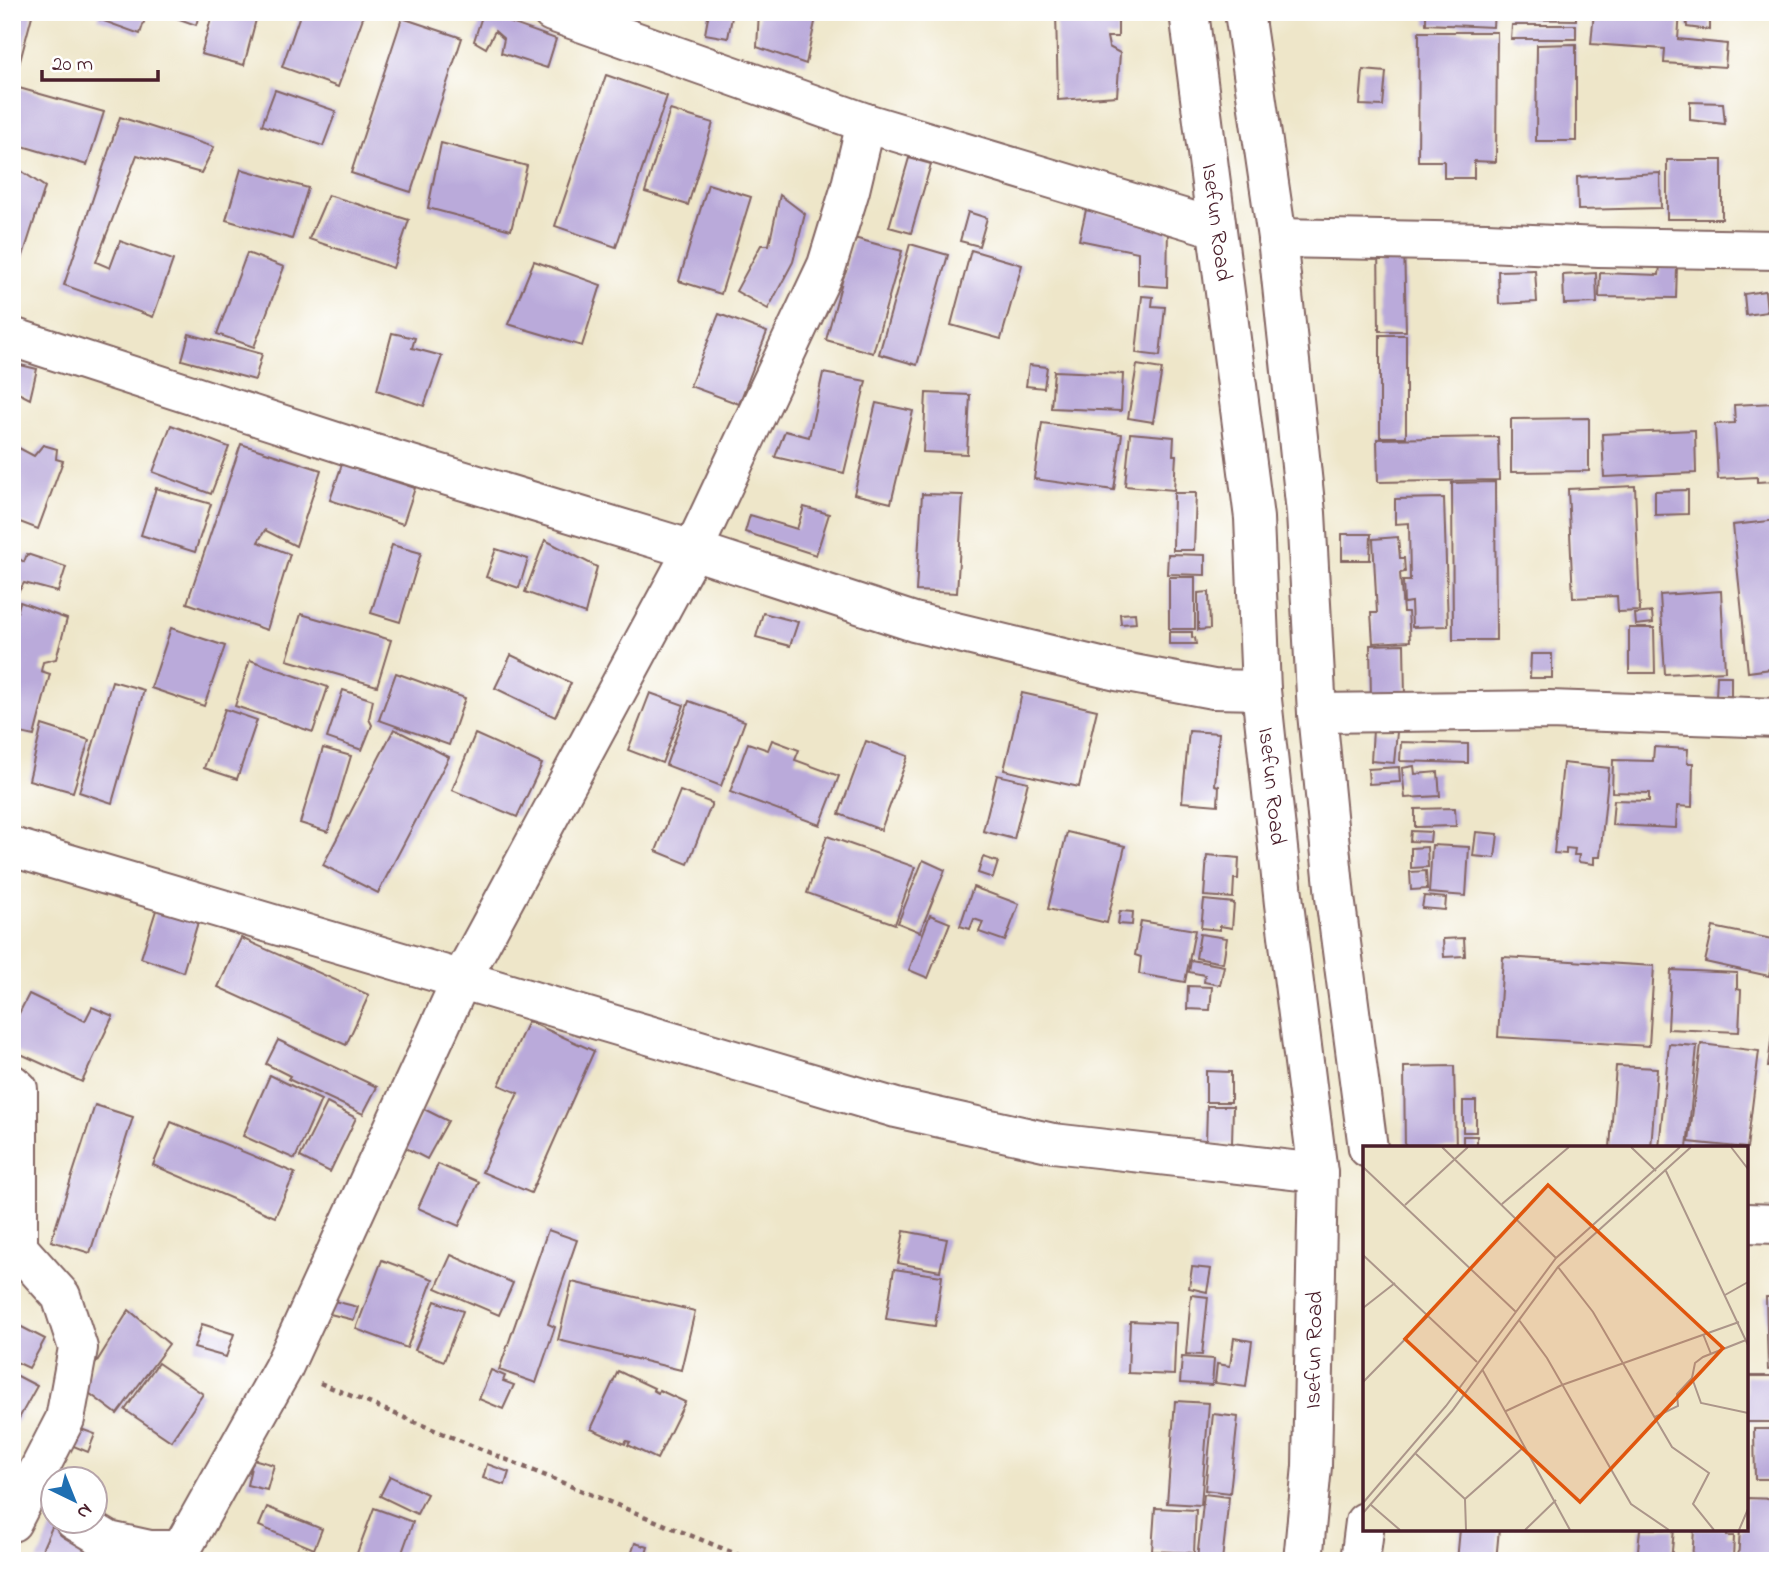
<svg xmlns="http://www.w3.org/2000/svg" width="1790" height="1573" font-family="'Indie Flower',sans-serif">
	<rect width="100%" height="100%" fill="#fff"/>
	<filter id="ink" filterUnits="userSpaceOnUse"><feTurbulence type="fractalNoise" baseFrequency=".0143" numOctaves="2"/><feDisplacementMap in="SourceGraphic" scale="14" xChannelSelector="R" yChannelSelector="G"/><feConvolveMatrix kernelMatrix="1 2 1 2 8 2 1 2 1" color-interpolation-filters="sRGB"/></filter>
	<filter id="wash" filterUnits="userSpaceOnUse"><feTurbulence type="fractalNoise" baseFrequency=".00686" numOctaves="4" result="noise"/><feDisplacementMap in="SourceGraphic" scale="28" xChannelSelector="R" yChannelSelector="G"/><feGaussianBlur stdDeviation="1.57" result="paint"/><feColorMatrix in="noise" values="0 0 0 0 0 0 0 0 0 0 0 0 0 0 0 0 0 1.4 0 .05"/><feComposite in="paint" operator="in"/></filter>
	<g filter="url(#wash)">
		<rect width="100%" height="100%" fill="#eee6c9"/>
		<g id="blocks">
			<g fill="#baaada">
				<polygon points="12,12 33,12 19,65 12,64"/>
				<polygon points="101,12 144,12 147,13 140,34 98,19"/>
				<polygon points="160,12 200,12 196,25"/>
				<polygon points="213,12 258,12 244,65 201,54"/>
				<polygon points="301,12 365,12 338,87 282,67"/>
				<polygon points="709,12 733,12 728,38 705,34"/>
				<polygon points="759,12 817,13 806,64 757,47"/>
				<polygon points="1056,12 1118,12 1118,37 1107,37 1109,47 1120,53 1117,96 1058,100"/>
				<polygon points="1426,12 1494,12 1493,27 1426,24"/>
				<polygon points="1507,12 1576,12 1576,20 1507,19"/>
				<polygon points="1594,12 1680,12 1678,39 1727,44 1725,67 1664,63 1665,49 1591,44"/>
				<polygon points="1686,12 1710,12 1710,30 1687,27"/>
				<polygon points="483,13 556,39 547,68 501,53 504,39 495,31 486,48 474,41"/>
				<polygon points="402,18 462,38 411,192 351,173"/>
				<polygon points="1512,25 1576,25 1576,39 1511,39"/>
				<polygon points="1419,32 1497,32 1496,162 1474,161 1474,178 1444,178 1444,161 1418,161"/>
				<polygon points="1576,44 1576,141 1536,141 1537,45"/>
				<polygon points="1363,70 1386,72 1383,106 1360,105"/>
				<polygon points="606,75 667,96 616,247 555,226"/>
				<polygon points="19,88 104,112 87,165 12,143"/>
				<polygon points="275,90 336,111 323,146 262,125"/>
				<polygon points="1690,102 1723,103 1725,124 1690,120"/>
				<polygon points="670,110 713,123 688,205 645,192"/>
				<polygon points="120,117 214,147 201,173 137,155 96,262 110,268 120,241 173,260 153,317 64,285"/>
				<polygon points="441,143 527,166 511,230 428,208"/>
				<polygon points="909,158 931,164 911,233 889,227"/>
				<rect x="1667" y="160" width="55" height="59"/>
				<polygon points="17,168 45,187 21,262 12,259 12,169"/>
				<polygon points="241,169 308,188 292,239 226,220"/>
				<polygon points="1660,173 1661,208 1578,210 1577,177"/>
				<polygon points="708,184 751,197 721,294 679,281"/>
				<polygon points="328,195 409,220 393,268 309,239"/>
				<polygon points="780,195 805,214 793,262 768,309 736,291 761,245 769,245"/>
				<polygon points="1086,210 1168,227 1167,287 1138,285 1138,252 1079,240"/>
				<polygon points="968,212 987,218 979,246 960,241"/>
				<polygon points="854,238 902,251 873,353 826,340"/>
				<polygon points="1378,243 1404,243 1406,331 1379,331"/>
				<polygon points="910,244 948,255 917,365 879,354"/>
				<polygon points="971,250 1022,265 1001,339 951,325"/>
				<polygon points="247,253 284,267 254,347 217,334"/>
				<polygon points="534,261 601,285 582,346 508,324"/>
				<polygon points="1660,266 1677,266 1676,298 1599,297 1600,273 1659,275"/>
				<polygon points="1535,270 1537,302 1499,304 1498,271"/>
				<polygon points="1596,273 1597,303 1564,304 1563,275"/>
				<polygon points="1765,291 1767,312 1746,315 1744,294"/>
				<polygon points="1142,296 1153,297 1152,306 1165,307 1160,356 1136,353"/>
				<polygon points="719,314 767,332 739,404 690,386"/>
				<polygon points="392,333 415,338 412,348 442,356 424,406 377,390"/>
				<polygon points="189,334 262,354 255,380 182,360"/>
				<rect x="1380" y="335" width="26" height="102"/>
				<polygon points="12,363 37,369 30,399 12,390"/>
				<polygon points="1029,365 1047,367 1044,388 1026,386"/>
				<polygon points="1137,365 1162,369 1153,422 1128,418"/>
				<polygon points="1054,371 1123,374 1121,411 1051,408"/>
				<polygon points="823,373 866,381 844,473 775,457 785,431 809,437"/>
				<polygon points="926,393 970,395 967,454 923,452"/>
				<polygon points="876,403 913,411 891,503 854,494"/>
				<polygon points="1773,403 1773,417 1778,417 1778,476 1776,476 1776,481 1757,482 1757,477 1718,479 1715,424 1735,423 1734,405"/>
				<polygon points="1589,418 1589,471 1511,472 1511,419"/>
				<polygon points="1042,423 1122,434 1114,490 1034,479"/>
				<polygon points="171,425 229,447 211,494 153,472"/>
				<polygon points="1695,430 1696,473 1604,477 1602,434"/>
				<polygon points="1130,433 1174,437 1173,455 1176,455 1174,490 1125,486"/>
				<polygon points="1498,437 1499,480 1378,482 1377,439"/>
				<polygon points="241,444 321,470 296,546 265,530 258,542 290,554 267,630 187,603"/>
				<polygon points="43,445 57,449 56,459 63,461 38,529 12,519 12,468 19,448 34,456"/>
				<polygon points="342,464 415,488 403,524 330,500"/>
				<polygon points="1495,482 1496,640 1453,640 1452,483"/>
				<polygon points="1635,486 1640,611 1618,612 1617,596 1573,598 1568,489"/>
				<polygon points="156,488 211,504 195,552 141,535"/>
				<polygon points="1688,490 1688,514 1655,515 1655,491"/>
				<polygon points="1174,493 1196,493 1194,550 1173,550"/>
				<polygon points="922,494 963,495 957,593 916,591"/>
				<polygon points="1444,498 1448,626 1412,627 1411,602 1404,603 1403,581 1410,581 1409,523 1395,524 1395,499"/>
				<polygon points="804,507 829,514 816,555 745,532 750,515 797,529"/>
				<polygon points="1778,520 1778,668 1748,672 1733,525"/>
				<polygon points="1342,534 1371,534 1370,560 1342,560"/>
				<polygon points="1398,537 1400,558 1404,558 1405,572 1400,573 1403,612 1408,612 1410,641 1373,643 1371,613 1377,613 1373,539"/>
				<polygon points="545,540 597,567 585,614 525,592"/>
				<polygon points="392,545 421,553 400,622 371,613"/>
				<polygon points="496,549 528,559 519,588 486,577"/>
				<polygon points="12,554 24,562 27,554 66,567 58,592 24,583 19,591 12,588"/>
				<polygon points="1168,554 1205,555 1205,575 1167,574"/>
				<rect x="1169" y="577" width="26" height="52"/>
				<polygon points="1721,591 1725,671 1665,674 1660,595"/>
				<polygon points="1209,592 1210,629 1198,630 1198,593"/>
				<polygon points="20,602 67,619 56,659 43,662 41,671 50,674 34,736 12,731 12,632"/>
				<polygon points="1652,612 1653,623 1636,625 1635,614"/>
				<polygon points="763,613 798,622 790,646 756,637"/>
				<polygon points="1135,613 1136,623 1121,624 1120,614"/>
				<polygon points="301,614 391,640 377,686 287,660"/>
				<polygon points="171,628 225,646 204,706 151,688"/>
				<polygon points="1629,628 1654,628 1655,673 1629,673"/>
				<polygon points="1169,632 1192,632 1192,637 1195,638 1196,644 1169,644"/>
				<polygon points="1404,644 1405,697 1371,698 1370,645"/>
				<polygon points="1531,654 1552,654 1552,678 1530,678"/>
				<polygon points="511,655 571,683 555,717 495,688"/>
				<polygon points="250,660 328,687 313,732 235,706"/>
				<polygon points="396,673 465,698 449,745 379,720"/>
				<polygon points="1717,676 1731,676 1731,696 1716,697"/>
				<polygon points="112,681 144,690 112,803 79,792"/>
				<polygon points="343,690 373,700 369,719 372,725 362,750 327,738"/>
				<polygon points="650,693 684,705 662,763 628,750"/>
				<polygon points="1022,693 1097,710 1079,787 1004,770"/>
				<polygon points="689,701 745,721 721,786 666,765"/>
				<polygon points="225,709 257,720 237,779 204,768"/>
				<polygon points="42,725 89,740 73,792 29,780"/>
				<polygon points="394,729 449,757 378,893 323,865"/>
				<polygon points="1373,730 1397,732 1394,763 1371,761"/>
				<polygon points="1189,731 1219,733 1215,785 1219,786 1218,805 1182,802"/>
				<polygon points="475,734 542,764 517,817 452,790"/>
				<polygon points="772,740 799,750 795,760 839,776 820,825 730,792 748,743 768,750"/>
				<polygon points="866,741 908,756 881,830 839,814"/>
				<polygon points="1401,742 1468,744 1468,763 1400,761"/>
				<polygon points="1654,747 1688,749 1687,763 1693,763 1692,807 1677,806 1676,828 1612,825 1614,800 1649,801 1649,793 1612,792 1613,760 1653,761"/>
				<polygon points="323,748 351,756 328,832 300,823"/>
				<polygon points="1563,763 1609,768 1600,857 1594,857 1594,864 1578,862 1579,855 1574,855 1575,849 1566,848 1566,854 1554,853"/>
				<polygon points="1414,766 1415,774 1438,772 1440,796 1405,798 1402,768"/>
				<polygon points="1399,767 1400,782 1369,784 1368,769"/>
				<polygon points="997,775 1028,782 1014,839 983,831"/>
				<polygon points="680,791 712,803 688,864 656,851"/>
				<polygon points="1455,808 1456,826 1415,827 1415,809"/>
				<polygon points="1411,831 1431,832 1430,842 1410,841"/>
				<polygon points="1067,832 1125,846 1107,923 1048,909"/>
				<polygon points="1476,832 1498,834 1495,858 1473,856"/>
				<polygon points="827,836 915,867 895,924 807,893"/>
				<polygon points="1432,845 1469,847 1466,896 1429,893"/>
				<polygon points="1427,847 1428,867 1411,868 1411,848"/>
				<polygon points="1207,855 1239,858 1238,879 1234,879 1233,898 1204,896"/>
				<polygon points="983,857 998,862 993,878 978,873"/>
				<polygon points="923,860 945,870 920,932 898,923"/>
				<polygon points="1426,871 1427,889 1411,890 1410,872"/>
				<polygon points="973,887 1019,904 1005,941 979,932 983,922 974,919 970,929 960,926"/>
				<polygon points="1424,896 1446,898 1445,910 1422,908"/>
				<polygon points="1204,900 1234,903 1232,928 1220,926 1220,930 1201,928"/>
				<polygon points="157,907 198,922 183,972 141,958"/>
				<polygon points="1120,911 1133,912 1132,925 1118,924"/>
				<polygon points="930,915 950,923 928,978 909,970"/>
				<polygon points="1141,921 1195,930 1185,982 1139,974 1141,957 1135,955"/>
				<polygon points="1713,927 1777,940 1769,976 1705,962"/>
				<polygon points="1200,934 1227,938 1223,963 1196,958"/>
				<polygon points="241,938 369,995 346,1045 218,987"/>
				<polygon points="1464,938 1465,956 1444,957 1443,939"/>
				<polygon points="1503,957 1654,966 1649,1046 1498,1037"/>
				<polygon points="1191,960 1224,966 1220,985 1204,982 1205,975 1189,972"/>
				<polygon points="1671,970 1737,973 1737,989 1741,990 1739,1032 1668,1029"/>
				<polygon points="1188,986 1212,987 1210,1010 1187,1009"/>
				<polygon points="29,994 85,1021 92,1007 113,1016 82,1082 12,1050 12,1027"/>
				<polygon points="1776,998 1778,999 1778,1068 1768,1067"/>
				<polygon points="528,1021 594,1051 531,1193 482,1172 518,1093 499,1085"/>
				<polygon points="278,1040 377,1087 363,1114 288,1079 290,1076 266,1064"/>
				<polygon points="1669,1044 1697,1046 1687,1148 1659,1148"/>
				<polygon points="1701,1044 1759,1051 1747,1148 1689,1142"/>
				<polygon points="1454,1066 1456,1148 1405,1148 1404,1067"/>
				<polygon points="1616,1066 1657,1068 1651,1148 1610,1148"/>
				<polygon points="1206,1071 1231,1072 1231,1102 1206,1102"/>
				<polygon points="270,1075 321,1100 295,1159 243,1136"/>
				<rect x="1463" y="1101" width="13" height="31"/>
				<polygon points="327,1103 356,1118 330,1172 300,1157"/>
				<polygon points="95,1105 133,1117 90,1253 51,1241"/>
				<polygon points="1207,1106 1233,1106 1232,1144 1206,1144"/>
				<polygon points="424,1109 448,1121 427,1159 404,1147"/>
				<polygon points="171,1122 295,1173 275,1217 153,1165"/>
				<rect x="1463" y="1136" width="14" height="12"/>
				<polygon points="438,1164 479,1182 459,1226 418,1208"/>
				<polygon points="548,1230 577,1240 548,1324 555,1327 536,1383 499,1370"/>
				<polygon points="904,1231 947,1239 940,1271 898,1263"/>
				<polygon points="451,1255 513,1283 499,1315 436,1288"/>
				<polygon points="382,1260 433,1279 407,1348 356,1329"/>
				<polygon points="1192,1267 1211,1269 1207,1292 1189,1288"/>
				<polygon points="894,1269 942,1276 935,1326 886,1319"/>
				<polygon points="572,1282 695,1311 681,1370 558,1340"/>
				<polygon points="1191,1295 1208,1297 1202,1355 1186,1354"/>
				<polygon points="1766,1297 1778,1297 1778,1369 1768,1370"/>
				<polygon points="334,1301 358,1307 354,1320 330,1314"/>
				<polygon points="435,1301 463,1311 444,1361 415,1350"/>
				<polygon points="129,1310 169,1344 117,1414 81,1387"/>
				<polygon points="1130,1321 1176,1323 1174,1375 1128,1373"/>
				<polygon points="12,1322 45,1339 29,1368 12,1360"/>
				<polygon points="202,1324 234,1334 226,1357 194,1348"/>
				<polygon points="1234,1338 1252,1341 1246,1387 1215,1383 1217,1364 1230,1366"/>
				<polygon points="1182,1357 1214,1359 1212,1385 1180,1383"/>
				<polygon points="158,1363 203,1394 171,1441 125,1410"/>
				<polygon points="491,1370 505,1376 503,1381 514,1385 503,1409 479,1399"/>
				<polygon points="618,1371 654,1388 653,1390 658,1393 659,1390 685,1402 657,1459 628,1445 630,1442 626,1441 625,1444 591,1429"/>
				<polygon points="12,1373 37,1386 12,1431"/>
				<rect x="1746" y="1376" width="32" height="46"/>
				<polygon points="1175,1401 1209,1403 1201,1505 1167,1503"/>
				<polygon points="1213,1414 1238,1417 1230,1493 1205,1490"/>
				<polygon points="78,1428 95,1434 88,1452 71,1445"/>
				<polygon points="1754,1429 1778,1429 1778,1479 1755,1479"/>
				<polygon points="253,1459 274,1465 267,1490 247,1485"/>
				<polygon points="487,1464 509,1472 505,1485 483,1478"/>
				<polygon points="390,1476 427,1494 417,1514 380,1496"/>
				<polygon points="1204,1494 1229,1497 1222,1561 1197,1560"/>
				<polygon points="1746,1498 1778,1499 1778,1561 1738,1561 1740,1529 1746,1529"/>
				<polygon points="267,1507 322,1529 314,1549 259,1526"/>
				<polygon points="374,1508 413,1522 399,1561 369,1561 356,1556"/>
				<polygon points="1155,1508 1196,1510 1194,1553 1152,1551"/>
				<polygon points="52,1527 113,1553 110,1561 37,1561"/>
				<polygon points="1460,1529 1499,1529 1496,1561 1457,1561"/>
				<polygon points="1640,1529 1674,1529 1671,1561 1637,1561"/>
				<polygon points="1694,1529 1728,1529 1727,1536 1734,1536 1733,1559 1719,1557 1719,1561 1692,1561"/>
				<polygon points="635,1543 648,1547 644,1561 629,1561"/>
			</g>
		</g>
	</g>
	<g filter="url(#ink)">
		<use href="#blocks" fill-opacity="0" stroke="#836562" stroke-width="2"/>
		<g fill="none" stroke-linecap="round" stroke-linejoin="round">
			<defs>
				<g id="minor">
					<polyline points="552,12 866,123 1216,228"/>
					<polyline points="1277,238 1486,242 1599,247 1778,250"/>
					<polyline points="12,337 355,448 693,550 914,622 1117,671 1213,689 1261,690"/>
					<polyline points="1317,713 1549,710 1778,718"/>
					<polyline points="12,847 896,1108 1053,1143 1318,1173"/>
					<polyline points="12,1084 18,1089 18,1248"/>
					<polyline points="1746,1223 1778,1224"/>
					<polyline points="12,1246 18,1248 61,1296 78,1348 65,1419 12,1522"/>
					<polyline points="74,1520 109,1541 150,1550 181,1550"/>
					<polyline points="175,1561 283,1368 462,978 693,550 827,265 850,190 866,123"/>
				</g>
				<g id="tertiary">
					<path id="s1" d="M1189,12L1254,518L1261,690L1284,904L1318,1173L1312,1466L1303,1561"/>
					<polyline points="1244,12 1277,238 1306,513 1317,713 1335,897 1368,1148"/>
					<polyline points="1360,1561 1365,1522"/>
				</g>
			</defs>
			<use href="#minor" stroke="#836562" stroke-width="42"/>
			<use href="#tertiary" stroke="#836562" stroke-width="42"/>
			<polyline stroke="#836562" stroke-width="4.5" stroke-dasharray="5 5" stroke-linecap="butt" points="320,1383 753,1561"/>
			<use href="#minor" stroke="#fff" stroke-width="38"/>
			<use href="#tertiary" stroke="#fff" stroke-width="38"/>
		</g>
	</g>
	<g text-anchor="middle" dominant-baseline="central" stroke-width="5" stroke-linejoin="round" paint-order="stroke">
		<g font-size="23" fill="#4a1f2b" stroke="#fff">
			<text stroke="none"><textPath href="#s1" startOffset="212">Isefun Road</textPath></text>
			<text stroke="none"><textPath href="#s1" startOffset="779">Isefun Road</textPath></text>
			<text transform="translate(1315 1350) rotate(-89)">Isefun Road</text>
		</g>
	</g>
	<g transform="translate(1363 1146)">
		<rect width="385" height="385" fill="#eee6c9"/>
		<path fill="none" stroke="#ac968a" stroke-width="2" d="M79,1L193,112M268,1L293,25M368,1L385,23M0,21L153,166M302,23L385,199M139,58L206,1M42,59L105,1M0,109L114,216M195,121L230,166L309,301L346,327L330,358L351,384M362,149L385,136M0,162L32,137M156,174L184,212L268,358L306,384M340,188L348,208M383,194L340,211L332,217L329,232L338,257L385,267M119,223L207,384M0,236L66,169M143,265L199,239L376,176M292,271L315,260L314,248L329,232M53,308L102,353M0,357L83,260L193,112L317,1M8,359L37,384M0,367L89,265L195,121L328,1M103,384L102,353L162,300M162,384L193,354M376,384L385,363"/>
		<path fill="#e0560e" fill-opacity="0.15" stroke="#e0560e" stroke-width="3.5" d="M185,39L360,202L217,356L42,193Z"/>
		<rect width="385" height="385" fill="none" stroke="#4a1f2b" stroke-width="3.5"/>
	</g>
	<rect width="1790" height="1573" fill="none" stroke="#fff" stroke-width="42"/>
	<g transform="translate(74 1500) rotate(137)"><circle r="33" fill="#ffffff" stroke="#b7a5aa" stroke-width="2"/>
	<path d="M0-5L12 26L0 18L-12 26Z" fill="#1f6fb2"/>
	<text y="-10" font-size="19" font-weight="bold" text-anchor="middle" fill="#4a1f2b">N</text>
	</g>
	<path d="M42 70v10h116v-10" fill="none" stroke="#4a1f2b" stroke-width="3.5"/>
	<text x="52" y="70" font-size="21" fill="#4a1f2b" stroke="#ffffff" stroke-width="5" paint-order="stroke">20 m</text>
</svg>
